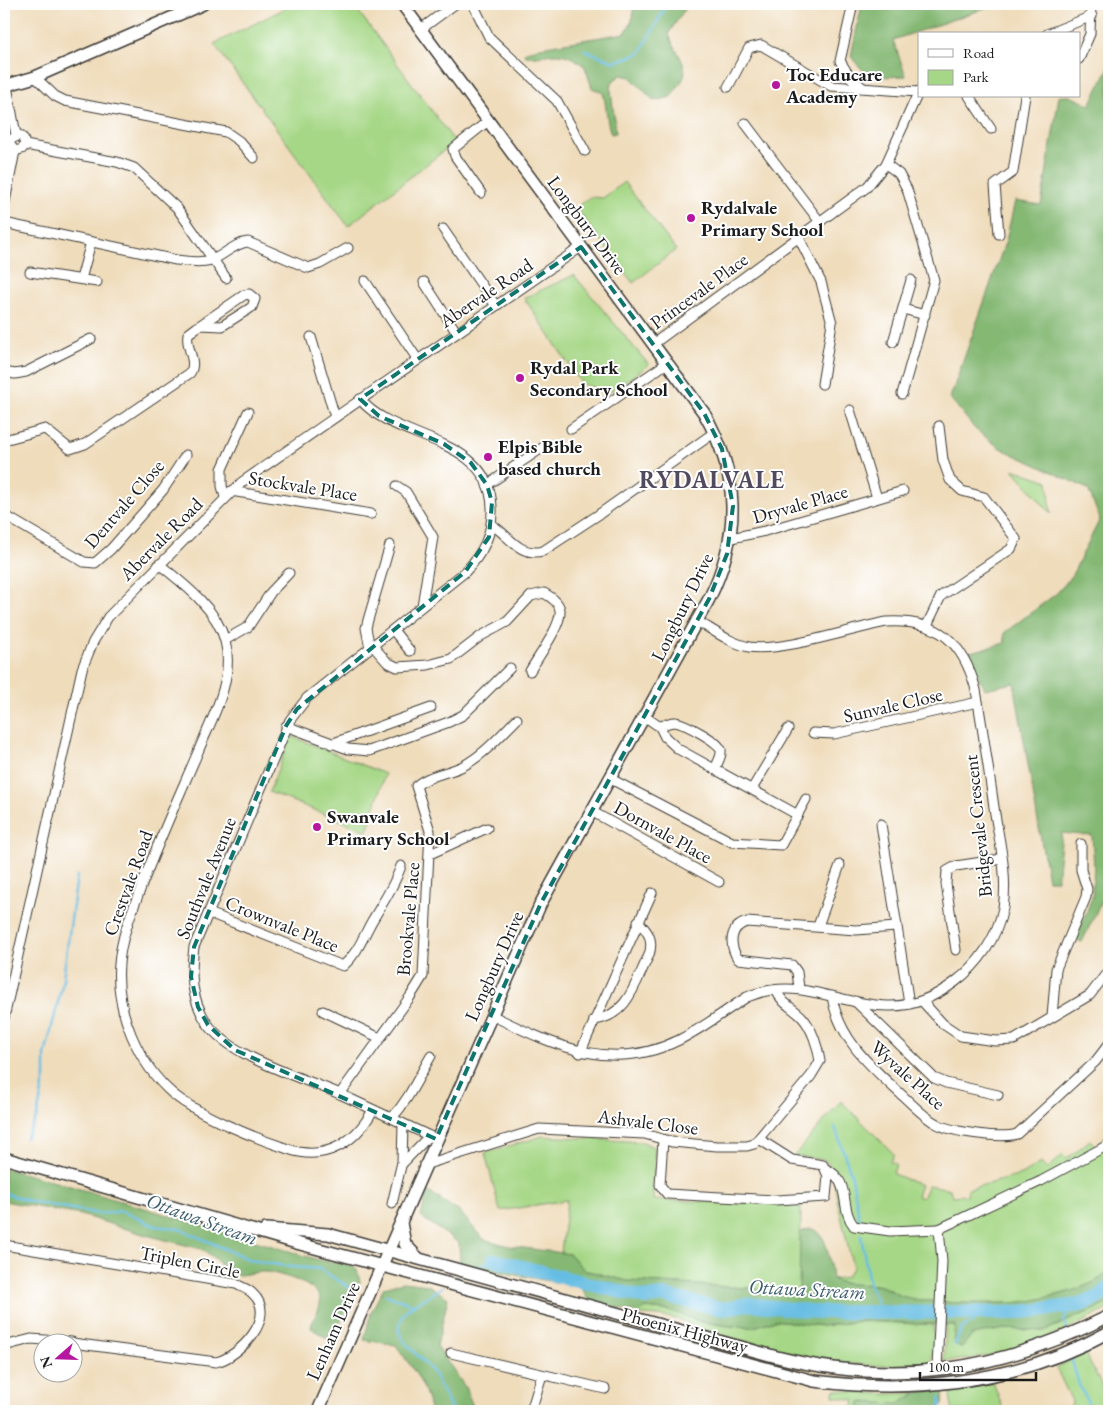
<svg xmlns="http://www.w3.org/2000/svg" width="1113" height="1415" font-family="'EB Garamond',serif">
	<rect width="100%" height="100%" fill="#fff"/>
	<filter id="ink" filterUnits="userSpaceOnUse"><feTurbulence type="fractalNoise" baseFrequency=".02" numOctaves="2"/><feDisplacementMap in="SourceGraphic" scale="10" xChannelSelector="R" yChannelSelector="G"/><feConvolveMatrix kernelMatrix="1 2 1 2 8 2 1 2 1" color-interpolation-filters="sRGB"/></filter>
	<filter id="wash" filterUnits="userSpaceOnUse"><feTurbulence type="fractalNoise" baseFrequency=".0096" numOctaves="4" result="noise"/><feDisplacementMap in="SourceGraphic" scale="20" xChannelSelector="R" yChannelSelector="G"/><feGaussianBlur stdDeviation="1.12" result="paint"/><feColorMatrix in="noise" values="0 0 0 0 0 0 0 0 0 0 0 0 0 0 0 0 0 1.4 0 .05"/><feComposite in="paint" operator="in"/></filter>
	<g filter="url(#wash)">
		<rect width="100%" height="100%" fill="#efdcbb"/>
		<g fill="#a6d786" stroke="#617a51">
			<polygon points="294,4 353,4 455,142 348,226 214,44"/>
			<polygon points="624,182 676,250 633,283 576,208 590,197 603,198"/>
			<polygon points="574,275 649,365 608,393 582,384 524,298"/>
			<polygon points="1013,469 1048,481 1051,514"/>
			<polygon points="291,736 385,774 367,831 269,792"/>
			<path d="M841,1101L894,1154L890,1162L896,1164L893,1174L921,1185L917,1196L922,1198L928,1185L950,1189L952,1196L967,1195L968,1189L1021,1175L1041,1163L1047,1169L1063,1155L1067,1159L1090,1140L1096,1146L1109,1134V1271C1094,1288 1053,1296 1031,1301C1007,1305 929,1304 905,1297C897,1295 889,1289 881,1286C864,1282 850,1288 832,1279L846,1277L853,1268L837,1199L832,1167L824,1160L794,1156Z"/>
			<polygon points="543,1136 643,1142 655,1148 653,1200 801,1205 800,1291 627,1281 584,1270 570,1254 561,1253 567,1200 500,1211 485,1153"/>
			<path d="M1109,1303V1308C1059,1336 1003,1359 944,1361L946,1325H955L972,1335L1004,1329L1044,1331Z"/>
			<path d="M646,1308L671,1311L702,1322L730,1326L754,1327L775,1320L822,1326L861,1321L933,1325L934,1342L931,1364L877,1366L828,1362L701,1330C682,1317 662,1316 639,1315L637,1313Z"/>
			<polygon points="1084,1352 1109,1398 1109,1411 1070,1411 1072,1401 1056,1368"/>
			<polygon points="993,1382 1004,1411 953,1411 950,1396 957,1388"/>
			<polygon points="835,1390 884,1394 917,1393 898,1404 860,1402 859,1411 851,1411 855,1400 833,1396"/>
		</g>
		<g fill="#84b873" stroke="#506a48">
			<path d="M634,4H688L669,33C671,46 689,64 684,77C681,84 675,90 671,97L654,101L630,77L621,75L612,82L611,90L616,133L611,134C606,121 607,107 603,93L592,88L585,67C559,45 552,58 525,56L524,53L540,47L625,33L632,21Z"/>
			<path d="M862,4H998L893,40L906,76C881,77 866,80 851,56Z"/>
			<polygon points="1109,67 1109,885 1082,942 1076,940 1092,897 1094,866 1092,836 1062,833 1057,880 1048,880 1014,683 985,689 967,653 1005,643 1004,633 1057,593 1071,577 1100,519 1088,489 1000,448 975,429 950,398 1006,240 1015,201 1041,205 1059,96 1070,96 1090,105"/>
			<path d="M4,1168L70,1186L319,1260L347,1264L357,1270L360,1282L331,1341L311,1328C312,1318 322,1309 320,1299C317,1284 280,1274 267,1272C254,1271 240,1277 228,1275L216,1259L201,1249L146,1235L81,1215L4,1201Z"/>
			<path d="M427,1191L460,1212L483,1239L509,1246L570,1254L584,1270L627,1281L799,1291L800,1233C827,1215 830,1264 832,1279C850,1288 864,1282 881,1286C889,1289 897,1295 905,1297C929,1304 1007,1305 1031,1301C1053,1296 1094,1288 1109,1271V1303L1044,1331L1004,1329L972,1335L961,1348L953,1342L955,1325L861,1321L822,1326L775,1320L754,1327L730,1326L702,1322L671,1311L646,1308L637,1313L588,1301L582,1287C541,1279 500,1273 460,1263L459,1243L421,1217Z"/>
			<path d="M403,1282L428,1285L448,1298L437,1346L465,1387L475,1411H430C427,1385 410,1366 396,1345L364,1340L371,1312L384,1287Z"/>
			<polygon points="944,1388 943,1404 935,1411 859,1411 860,1402 898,1404 917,1393"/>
		</g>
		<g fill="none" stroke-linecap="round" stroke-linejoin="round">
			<g stroke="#66bde3" stroke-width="2.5">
				<polyline points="585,50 614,62 640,53 667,4"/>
				<polyline points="835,1127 852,1177 860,1222"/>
				<polyline points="26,1138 37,1116 45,1077 45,1055 62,986 77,876"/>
				<polyline points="4,1193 29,1201 100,1214 121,1211 155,1226 180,1229 250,1260 291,1267 320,1269 353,1290"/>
				<polyline points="861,1235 869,1284 882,1313"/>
				<polyline points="477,1269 482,1265 494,1260"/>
				<polyline points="455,1279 459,1277"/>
				<polyline points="386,1295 414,1305 442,1287"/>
				<polyline points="414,1305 404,1312 398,1329 402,1339 433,1372 452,1411"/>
				<polyline points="1066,1329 1064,1320 1070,1306"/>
				<polyline points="955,1345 961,1329 987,1313"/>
				<polyline points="1071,1358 1079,1384 1092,1411"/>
				<polyline points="937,1411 941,1407 940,1397"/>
			</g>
			<polyline stroke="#66bde3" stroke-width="14" points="494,1260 646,1298 665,1296 723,1309 747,1304 818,1312 1013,1313 1080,1305 1099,1297 1109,1288"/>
		</g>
	</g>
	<g filter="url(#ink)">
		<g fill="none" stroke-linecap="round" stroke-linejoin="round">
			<defs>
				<g id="street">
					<polyline points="473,4 489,37 557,101 585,151"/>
					<polyline points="853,4 840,61 850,77 862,87"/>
					<polyline points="421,29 455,4"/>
					<polyline points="1047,34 1092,16"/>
					<polyline points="1079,59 1090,34 1091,4"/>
					<polyline points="35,77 55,96 65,101 226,132 239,141 254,158"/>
					<polyline points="7,86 16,135"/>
					<polyline points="728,87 749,48 761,45 831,86 918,92"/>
					<polyline points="969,96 991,129"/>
					<polyline points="745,123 820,222"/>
					<polyline points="4,139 10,140 19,135 23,138 25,145 22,149 15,151 10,145 10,140"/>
					<polyline points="25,145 117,162 134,168 177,208 226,278"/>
					<polyline points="886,164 899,174 907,189 934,280 902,394"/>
					<polyline points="481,193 455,156 453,149 488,121"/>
					<polyline points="4,207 15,151"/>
					<path d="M4,223L176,260C189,261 204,264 216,258C226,253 236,243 248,242L308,268L320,264L348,248"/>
					<polyline points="443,229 496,306"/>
					<polyline points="999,234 995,185 1013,172 1025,96"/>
					<polyline points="799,238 821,282 832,323 822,384"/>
					<polyline points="30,272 97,282"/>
					<polyline points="81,279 91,242"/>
					<polyline points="365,281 418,360"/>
					<polyline points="424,282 457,333"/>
					<polyline points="903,309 925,315"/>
					<polyline points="311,337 335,417"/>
					<polyline points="893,342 911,280"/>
					<polyline points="653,344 867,187 886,164 919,91"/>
					<polyline points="4,372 15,374 26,372 91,339"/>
					<path d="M360,399C395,443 489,434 492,507C493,534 483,553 465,572L307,698L290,720L194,947C190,974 191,999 207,1023C231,1058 301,1077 340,1094C372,1109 404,1124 436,1139"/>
					<polyline points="850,410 877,498"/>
					<polyline points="571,429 667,363"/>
					<path d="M4,440L45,429L70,449L85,444L190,373C198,361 185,348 188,334L196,328L244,295L249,294L255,299L252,307L222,326L201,325"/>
					<polyline points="487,485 545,446"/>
					<polyline points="397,486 406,492 433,537 422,606"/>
					<polyline points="231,491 371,514"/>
					<polyline points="225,497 222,486 222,469 248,412"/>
					<polyline points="4,515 84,562 95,563 111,549 163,490 186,455"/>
					<path d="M492,525C510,536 519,557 543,551L598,515L715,432"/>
					<polyline points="731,538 765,531 903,491"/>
					<path d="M159,564C184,584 217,609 225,641C235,679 212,718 198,752C179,796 159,840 142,885C132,911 121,937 119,964C115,1010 138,1064 173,1094C200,1116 255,1138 288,1149C325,1162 355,1143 373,1110"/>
					<polyline points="927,625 941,596 1011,549 1016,539 984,497 962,491 950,480 943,460 939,426"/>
					<polyline points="393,630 410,651"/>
					<polyline points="225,640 248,627 271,592 289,573"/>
					<path d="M373,646L387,662L397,667L428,665L451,659L481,636L507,622L531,596L544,593C551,597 559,602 560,610C562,625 538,657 530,671"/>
					<polyline points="370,648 366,628 368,620 390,545"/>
					<polyline points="644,716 660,727 665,737 678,749 798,815"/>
					<polyline points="286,726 348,749 369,751 449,722 463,715 510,668"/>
					<path d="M660,727C665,724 670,722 675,722C684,723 720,742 721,750C722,757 717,763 715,769"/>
					<polyline points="813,733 834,734 978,702"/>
					<polyline points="331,744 431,708"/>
					<polyline points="609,778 732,842 781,845 806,799"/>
					<polyline points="752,789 788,729"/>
					<polyline points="591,811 719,882"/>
					<polyline points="881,824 909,1004"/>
					<polyline points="430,854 487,828"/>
					<path d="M209,913L343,966C358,953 363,937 372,921C383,902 394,887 401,866"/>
					<polyline points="818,926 840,865"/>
					<polyline points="956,950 946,884 947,871 956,866 1002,859"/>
					<path d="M799,988L797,972L792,965L738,959C729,945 729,927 747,922L856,930L896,927"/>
					<path d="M832,996C839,1041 873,1068 904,1097C914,1106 925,1118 937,1124C952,1132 1001,1139 1017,1134L1095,1062L1109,1044"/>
					<polyline points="855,1001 934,1078 946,1083 998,1095"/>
					<polyline points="922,1001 943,1024 961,1036 995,1041 1014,1040 1090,995 1109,970"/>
					<polyline points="323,1011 380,1038"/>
					<path d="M491,1015C554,1045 611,1074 679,1040C703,1028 725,1011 747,997C799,975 837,1005 888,1006C913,1007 935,997 955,982C979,964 997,938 1003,908C1008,877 1000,844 995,814C989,772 983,731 976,690C963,641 938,619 886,622C851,629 782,652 749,647C730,643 713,630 697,621"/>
					<polyline points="1052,1017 1056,969 1086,897 1087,889 1081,870 1081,844"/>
					<polyline points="4,1018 82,669 93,642 108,617 242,482 581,247"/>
					<path d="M594,1020C628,1016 635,983 649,955C654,939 648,932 638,921"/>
					<polyline points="580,1053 652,893"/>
					<path d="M340,1094L410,997L423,976L430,831L416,786C428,775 449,773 463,766C484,755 501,735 517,719"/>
					<path d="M392,1118C409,1099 418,1078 431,1056"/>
					<polyline points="663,1140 660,1185 667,1194 776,1200 826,1197 828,1176 823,1165 792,1160 759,1139"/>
					<polyline points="402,1164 429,1136"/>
					<path d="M424,1165L539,1129L645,1134L672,1142L717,1146H747L754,1144L811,1076L820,1061C818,1047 812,1028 802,1017C792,1007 782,1004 776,990"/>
					<path d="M826,1169C852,1181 839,1208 854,1226L890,1231L939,1229"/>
					<polyline points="392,1204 402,1162 403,1124"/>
					<path d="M4,1245L236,1284C241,1287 249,1289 253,1294C278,1317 239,1357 216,1362L72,1343"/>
					<polyline points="4,1346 31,1339 72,1342"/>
					<polyline points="451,1353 605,1389"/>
					<polyline points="937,1369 942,1261 939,1229 1041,1181 1108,1145"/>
					<polyline points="58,1411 63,1411"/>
					<polyline points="531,1411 542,1375"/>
				</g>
				<g id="secondary">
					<polyline points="4,86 35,77 203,4"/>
					<path d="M4,1158L300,1244L814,1381C916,1394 1018,1382 1109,1332"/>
					<polyline points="401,1223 405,1244 418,1258"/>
					<path d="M266,1229L328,1234L777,1357C896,1387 1000,1371 1109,1316"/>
					<path d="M318,1411L541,903L709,599C741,534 740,476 704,413L402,4"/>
				</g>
			</defs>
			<use href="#street" stroke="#3c3934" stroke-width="11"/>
			<use href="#secondary" stroke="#3c3934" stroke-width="14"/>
			<use href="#street" stroke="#fff" stroke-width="9"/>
			<use href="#secondary" stroke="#fff" stroke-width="11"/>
		</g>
	</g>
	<path fill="none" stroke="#0f766e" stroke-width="4" stroke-dasharray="10 6" stroke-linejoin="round" d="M581,247L704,413L722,449L733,506L727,554L709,599L541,903L436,1139L235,1050L208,1025L198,1007L191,977L194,947L286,726L297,709L465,572L489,537L492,502L487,485L471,463L444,444L379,416L360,399Z"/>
	<g fill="#b5179e" stroke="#fff" stroke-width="2">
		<circle cx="776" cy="85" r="5"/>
		<circle cx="691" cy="218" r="5"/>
		<circle cx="520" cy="378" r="5"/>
		<circle cx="488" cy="457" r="5"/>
		<circle cx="317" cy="827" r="5"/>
	</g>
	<g text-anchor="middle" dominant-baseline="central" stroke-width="4" stroke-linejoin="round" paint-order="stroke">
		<g font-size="19" font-weight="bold" fill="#1c1c1c" stroke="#fff" text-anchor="start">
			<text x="786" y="74">Toc Educare<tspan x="786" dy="22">Academy</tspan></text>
			<text x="701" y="207">Rydalvale<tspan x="701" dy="22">Primary School</tspan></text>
			<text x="530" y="367">Rydal Park<tspan x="530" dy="22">Secondary School</tspan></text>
			<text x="498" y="446">Elpis Bible<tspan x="498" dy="22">based church</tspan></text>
			<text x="327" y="816">Swanvale<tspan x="327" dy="22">Primary School</tspan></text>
		</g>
		<g font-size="19" fill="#1c1c1c" stroke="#fff">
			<text transform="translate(587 225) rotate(53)">Longbury Drive</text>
			<text transform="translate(699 291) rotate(-36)">Princevale Place</text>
			<text transform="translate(486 293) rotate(-34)">Abervale Road</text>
			<text transform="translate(303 486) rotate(9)">Stockvale Place</text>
			<text transform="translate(124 504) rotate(-49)">Dentvale Close</text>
			<text transform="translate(800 504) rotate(-16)">Dryvale Place</text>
			<text transform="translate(161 539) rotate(-45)">Abervale Road</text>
			<text transform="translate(682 607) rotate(-64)">Longbury Drive</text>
			<text transform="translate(893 705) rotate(-13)">Sunvale Close</text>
			<text transform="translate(978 826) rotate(-96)">Bridgevale Crescent</text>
			<text transform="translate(663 832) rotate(29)">Dornvale Place</text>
			<text transform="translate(206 878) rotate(-68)">Southvale Avenue</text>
			<text transform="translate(128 883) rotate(-70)">Crestvale Road</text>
			<text transform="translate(408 919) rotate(-85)">Brookvale Place</text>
			<text transform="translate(282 924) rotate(22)">Crownvale Place</text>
			<text transform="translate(494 966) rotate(-66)">Longbury Drive</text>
			<text transform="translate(908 1075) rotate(42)">Wyvale Place</text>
			<text transform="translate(648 1122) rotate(7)">Ashvale Close</text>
			<text transform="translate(190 1262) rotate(11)">Triplen Circle</text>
			<text transform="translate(685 1330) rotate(15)">Phoenix Highway</text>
			<text transform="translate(333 1331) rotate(-66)">Lenham Drive</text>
		</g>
		<g font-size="20" font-style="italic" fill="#3a5c6c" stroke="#fff">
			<text transform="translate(202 1219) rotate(20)">Ottawa Stream</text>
			<text transform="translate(807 1289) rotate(3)">Ottawa Stream</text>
		</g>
		<g font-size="24" font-weight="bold" letter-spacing="1" fill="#524a5e" stroke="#fff">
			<text x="712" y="479">RYDALVALE</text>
		</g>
	</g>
	<rect width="1113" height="1415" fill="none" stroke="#fff" stroke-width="20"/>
	<rect x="918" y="32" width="162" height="65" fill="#ffffff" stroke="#a4a4a4"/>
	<rect x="928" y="49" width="25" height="8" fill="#ffffff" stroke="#a4a4a4"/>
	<text x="963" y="58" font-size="15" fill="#1c1c1c">Road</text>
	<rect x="928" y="70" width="25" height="15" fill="#a6d786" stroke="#a4a4a4"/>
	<text x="963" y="82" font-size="15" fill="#1c1c1c">Park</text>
	<g transform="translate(58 1358) rotate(250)"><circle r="24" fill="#ffffff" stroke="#a4a4a4"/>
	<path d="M0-4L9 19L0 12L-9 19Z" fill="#b5179e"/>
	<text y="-8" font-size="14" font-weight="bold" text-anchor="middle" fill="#1c1c1c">N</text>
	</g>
	<path d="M920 1372v8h116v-8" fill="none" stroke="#1c1c1c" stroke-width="2.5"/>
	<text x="928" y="1372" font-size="15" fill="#1c1c1c" stroke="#ffffff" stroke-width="4" paint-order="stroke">100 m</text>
</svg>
